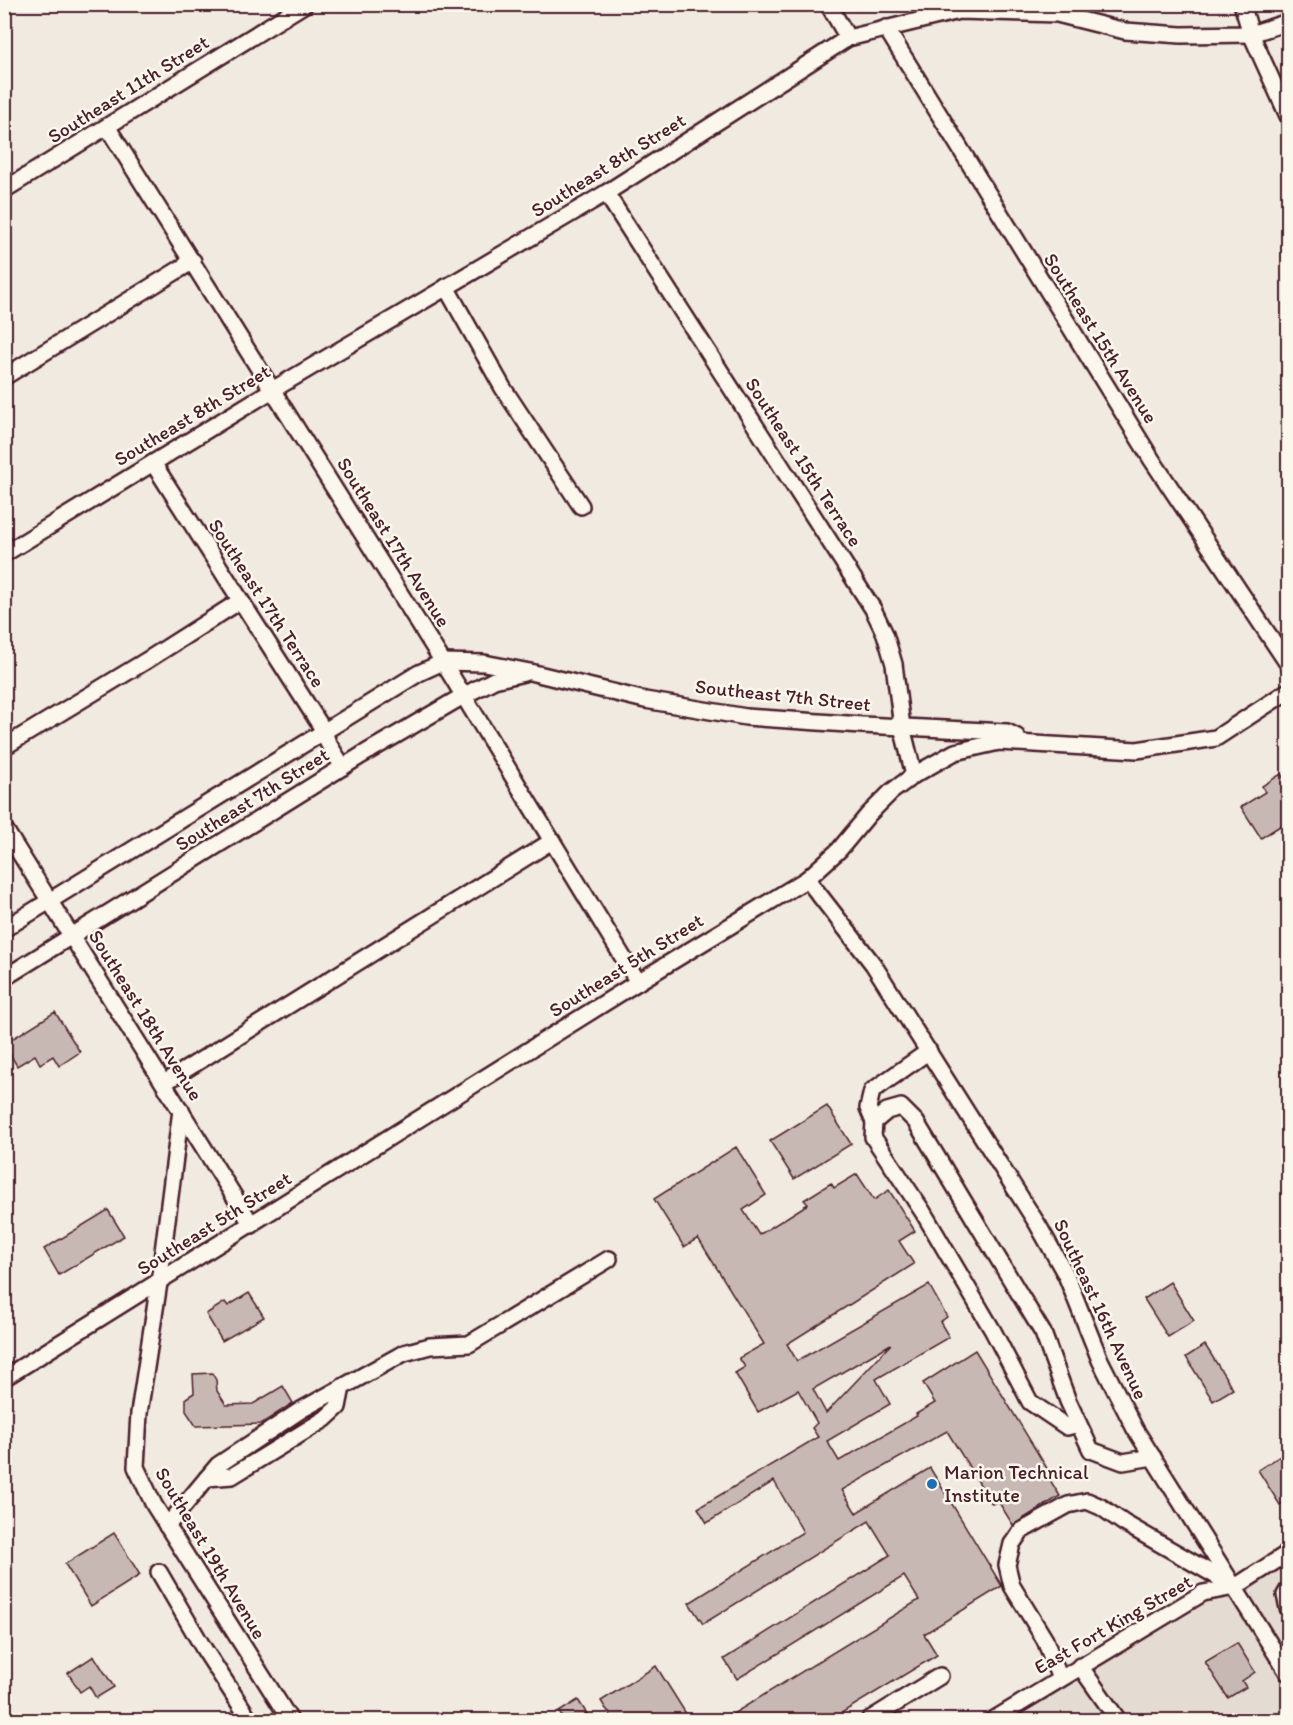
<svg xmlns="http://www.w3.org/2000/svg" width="1293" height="1725" font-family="Itim,sans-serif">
	<rect width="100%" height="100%" fill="#f0eae0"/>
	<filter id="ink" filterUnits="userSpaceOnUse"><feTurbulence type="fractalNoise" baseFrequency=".0167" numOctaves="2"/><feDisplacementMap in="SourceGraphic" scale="12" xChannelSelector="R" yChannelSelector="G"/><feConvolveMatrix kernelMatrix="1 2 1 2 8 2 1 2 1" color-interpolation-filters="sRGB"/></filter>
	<g filter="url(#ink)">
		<g fill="#e4dbd2">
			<polygon points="1288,1564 1288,1658 1246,1590"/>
			<polygon points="1232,1596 1288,1687 1288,1720 1010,1720 1206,1601"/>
		</g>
		<g fill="#c8b8b3" stroke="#4a1f2b" stroke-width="1.5" fill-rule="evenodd">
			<polygon points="1281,774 1288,785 1288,821 1261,838 1241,807 1265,792 1262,786"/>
			<polygon points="55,1012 80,1052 59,1066 53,1056 40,1064 35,1055 17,1066 4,1044"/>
			<polygon points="827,1106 851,1144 794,1179 770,1141"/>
			<path d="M736,1147L766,1195L743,1210L759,1235L808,1204L804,1200L831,1183L834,1188L857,1174L874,1200L889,1190L915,1231L899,1241L914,1264L787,1344L797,1361L929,1285L947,1317L940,1322L949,1337L876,1379L890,1404L827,1441L839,1461L917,1416L916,1414L935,1403L923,1383L975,1350L1048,1470L1045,1472L1060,1496L1013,1525L998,1501L992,1504L947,1431L842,1490L856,1513L930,1468L1002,1586L924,1634L937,1655L830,1720H723L919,1600L904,1576L737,1679L724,1659L890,1555L869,1521L703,1624L689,1603L803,1532L774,1481L707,1523L698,1508L818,1437L812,1428L817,1423L798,1390L758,1412L735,1373L745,1367L739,1358L764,1344L698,1238L684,1247L654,1199ZM891,1344L845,1393L826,1413L813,1389Z"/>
			<polygon points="108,1210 124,1236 59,1275 44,1249"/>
			<polygon points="1170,1282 1194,1321 1168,1337 1144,1299"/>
			<polygon points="249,1293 264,1317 222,1341 206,1314 225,1302 228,1306"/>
			<polygon points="1205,1345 1233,1389 1213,1401 1186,1357"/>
			<polygon points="212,1373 216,1380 217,1391 226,1405 253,1404 283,1386 293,1403 261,1424 196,1426 186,1411 186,1398 194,1393 193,1374"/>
			<polygon points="1288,1451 1288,1500 1280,1505 1258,1470"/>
			<polygon points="114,1533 140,1575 91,1606 65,1564"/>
			<polygon points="1237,1643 1255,1672 1242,1681 1246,1687 1228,1698 1205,1662"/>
			<polygon points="94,1656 114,1687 96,1698 89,1686 80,1692 68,1673"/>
			<polygon points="656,1666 690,1720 613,1720 601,1701"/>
			<polygon points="578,1700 591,1720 564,1720 559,1712"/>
		</g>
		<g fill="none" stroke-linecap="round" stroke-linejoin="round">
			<defs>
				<g id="minor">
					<polyline points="828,4 848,38"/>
					<polyline points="1242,4 1251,34 1288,116"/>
					<polyline points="886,28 1152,460 1288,664"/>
					<polyline points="108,128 443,662 638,982"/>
					<polyline points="4,190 305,4"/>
					<polyline points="606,193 873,609 885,634 894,664 902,727 914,775"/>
					<polyline points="446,287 503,388 581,506"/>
					<polyline points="4,377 193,261"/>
					<polyline points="153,463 324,731 328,743 343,767"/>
					<polyline points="4,554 274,389 606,193 848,38 959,11 1057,14 1125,31 1181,35 1251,34 1288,22"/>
					<polyline points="4,747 149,659 240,601"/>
					<polyline points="4,828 252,1225"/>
					<polyline points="807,879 873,964 1038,1225 1066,1275 1100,1360 1135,1429 1288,1673"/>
					<polyline points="4,929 419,673 443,662 484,663 530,672 645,700 746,717 862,725 1007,732 1017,737"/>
					<polyline points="4,978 362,755 463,696 494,680 524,673"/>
					<polyline points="164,1083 552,841"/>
					<polyline points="181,1110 159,1283 139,1413 136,1467 154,1505 290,1720"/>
					<polyline points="874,1122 868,1108 872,1091 929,1051"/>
					<polyline points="4,1378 638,982 807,879 839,850 868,815 891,792 914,775 955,752 999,742 1137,750 1216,738 1288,691"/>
					<polyline points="342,1387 338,1407 325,1419 232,1476 207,1478 218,1465 301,1410 404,1353 430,1346 469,1344 609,1259"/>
					<polyline points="1079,1424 1067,1427 1030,1402 993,1331 923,1212 873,1137 874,1122 887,1111 901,1107 916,1122 1043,1333 1068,1401 1091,1450 1123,1462 1153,1457"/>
					<polyline points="167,1526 207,1478"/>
					<polyline points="159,1572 204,1649 250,1720"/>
					<polyline points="1288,1590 1285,1595 1288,1608"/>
					<polyline points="1080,1666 1118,1720"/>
					<polyline points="1060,1679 1045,1640 1012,1586 1007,1565 1012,1544 1021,1531 1068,1505 1087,1501 1101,1507 1124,1523 1232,1585"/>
					<polyline points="869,1720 940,1676"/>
					<polyline points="993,1720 1203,1593 1235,1587 1288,1553"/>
				</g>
			</defs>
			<use href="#minor" stroke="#4a1f2b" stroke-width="20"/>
			<use href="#minor" stroke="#fbf7ec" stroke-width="15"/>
		</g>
	</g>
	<circle fill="#1f6fb2" stroke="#fbf7ec" stroke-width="2" cx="932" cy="1484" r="6"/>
	<g text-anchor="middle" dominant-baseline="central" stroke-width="5" stroke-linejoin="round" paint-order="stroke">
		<g font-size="20" fill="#4a1f2b" stroke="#fbf7ec">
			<text transform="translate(128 89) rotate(-32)">Southeast 11th Street</text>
			<text transform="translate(608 165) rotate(-32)">Southeast 8th Street</text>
			<text transform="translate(1101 338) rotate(58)">Southeast 15th Avenue</text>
			<text transform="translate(192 415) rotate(-31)">Southeast 8th Street</text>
			<text transform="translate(804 462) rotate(57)">Southeast 15th Terrace</text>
			<text transform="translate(394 542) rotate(58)">Southeast 17th Avenue</text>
			<text transform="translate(267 603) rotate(57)">Southeast 17th Terrace</text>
			<text transform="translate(783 695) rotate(6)">Southeast 7th Street</text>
			<text transform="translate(252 799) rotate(-32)">Southeast 7th Street</text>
			<text transform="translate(626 965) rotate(-32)">Southeast 5th Street</text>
			<text transform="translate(146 1015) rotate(58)">Southeast 18th Avenue</text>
			<text transform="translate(214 1223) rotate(-32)">Southeast 5th Street</text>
			<text transform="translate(1101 1309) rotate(65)">Southeast 16th Avenue</text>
			<text transform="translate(211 1553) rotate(59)">Southeast 19th Avenue</text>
			<text transform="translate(1113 1624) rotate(-30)">East Fort King Street</text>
		</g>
		<g font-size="20" fill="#4a1f2b" stroke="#fbf7ec" text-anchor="start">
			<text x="944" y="1472">Marion Technical<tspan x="944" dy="23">Institute</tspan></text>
		</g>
	</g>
	<rect width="1293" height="1725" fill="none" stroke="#fbf7ec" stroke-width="24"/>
	<rect x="12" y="12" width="1269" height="1701" fill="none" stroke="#4a1f2b" stroke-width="2" filter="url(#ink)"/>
</svg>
